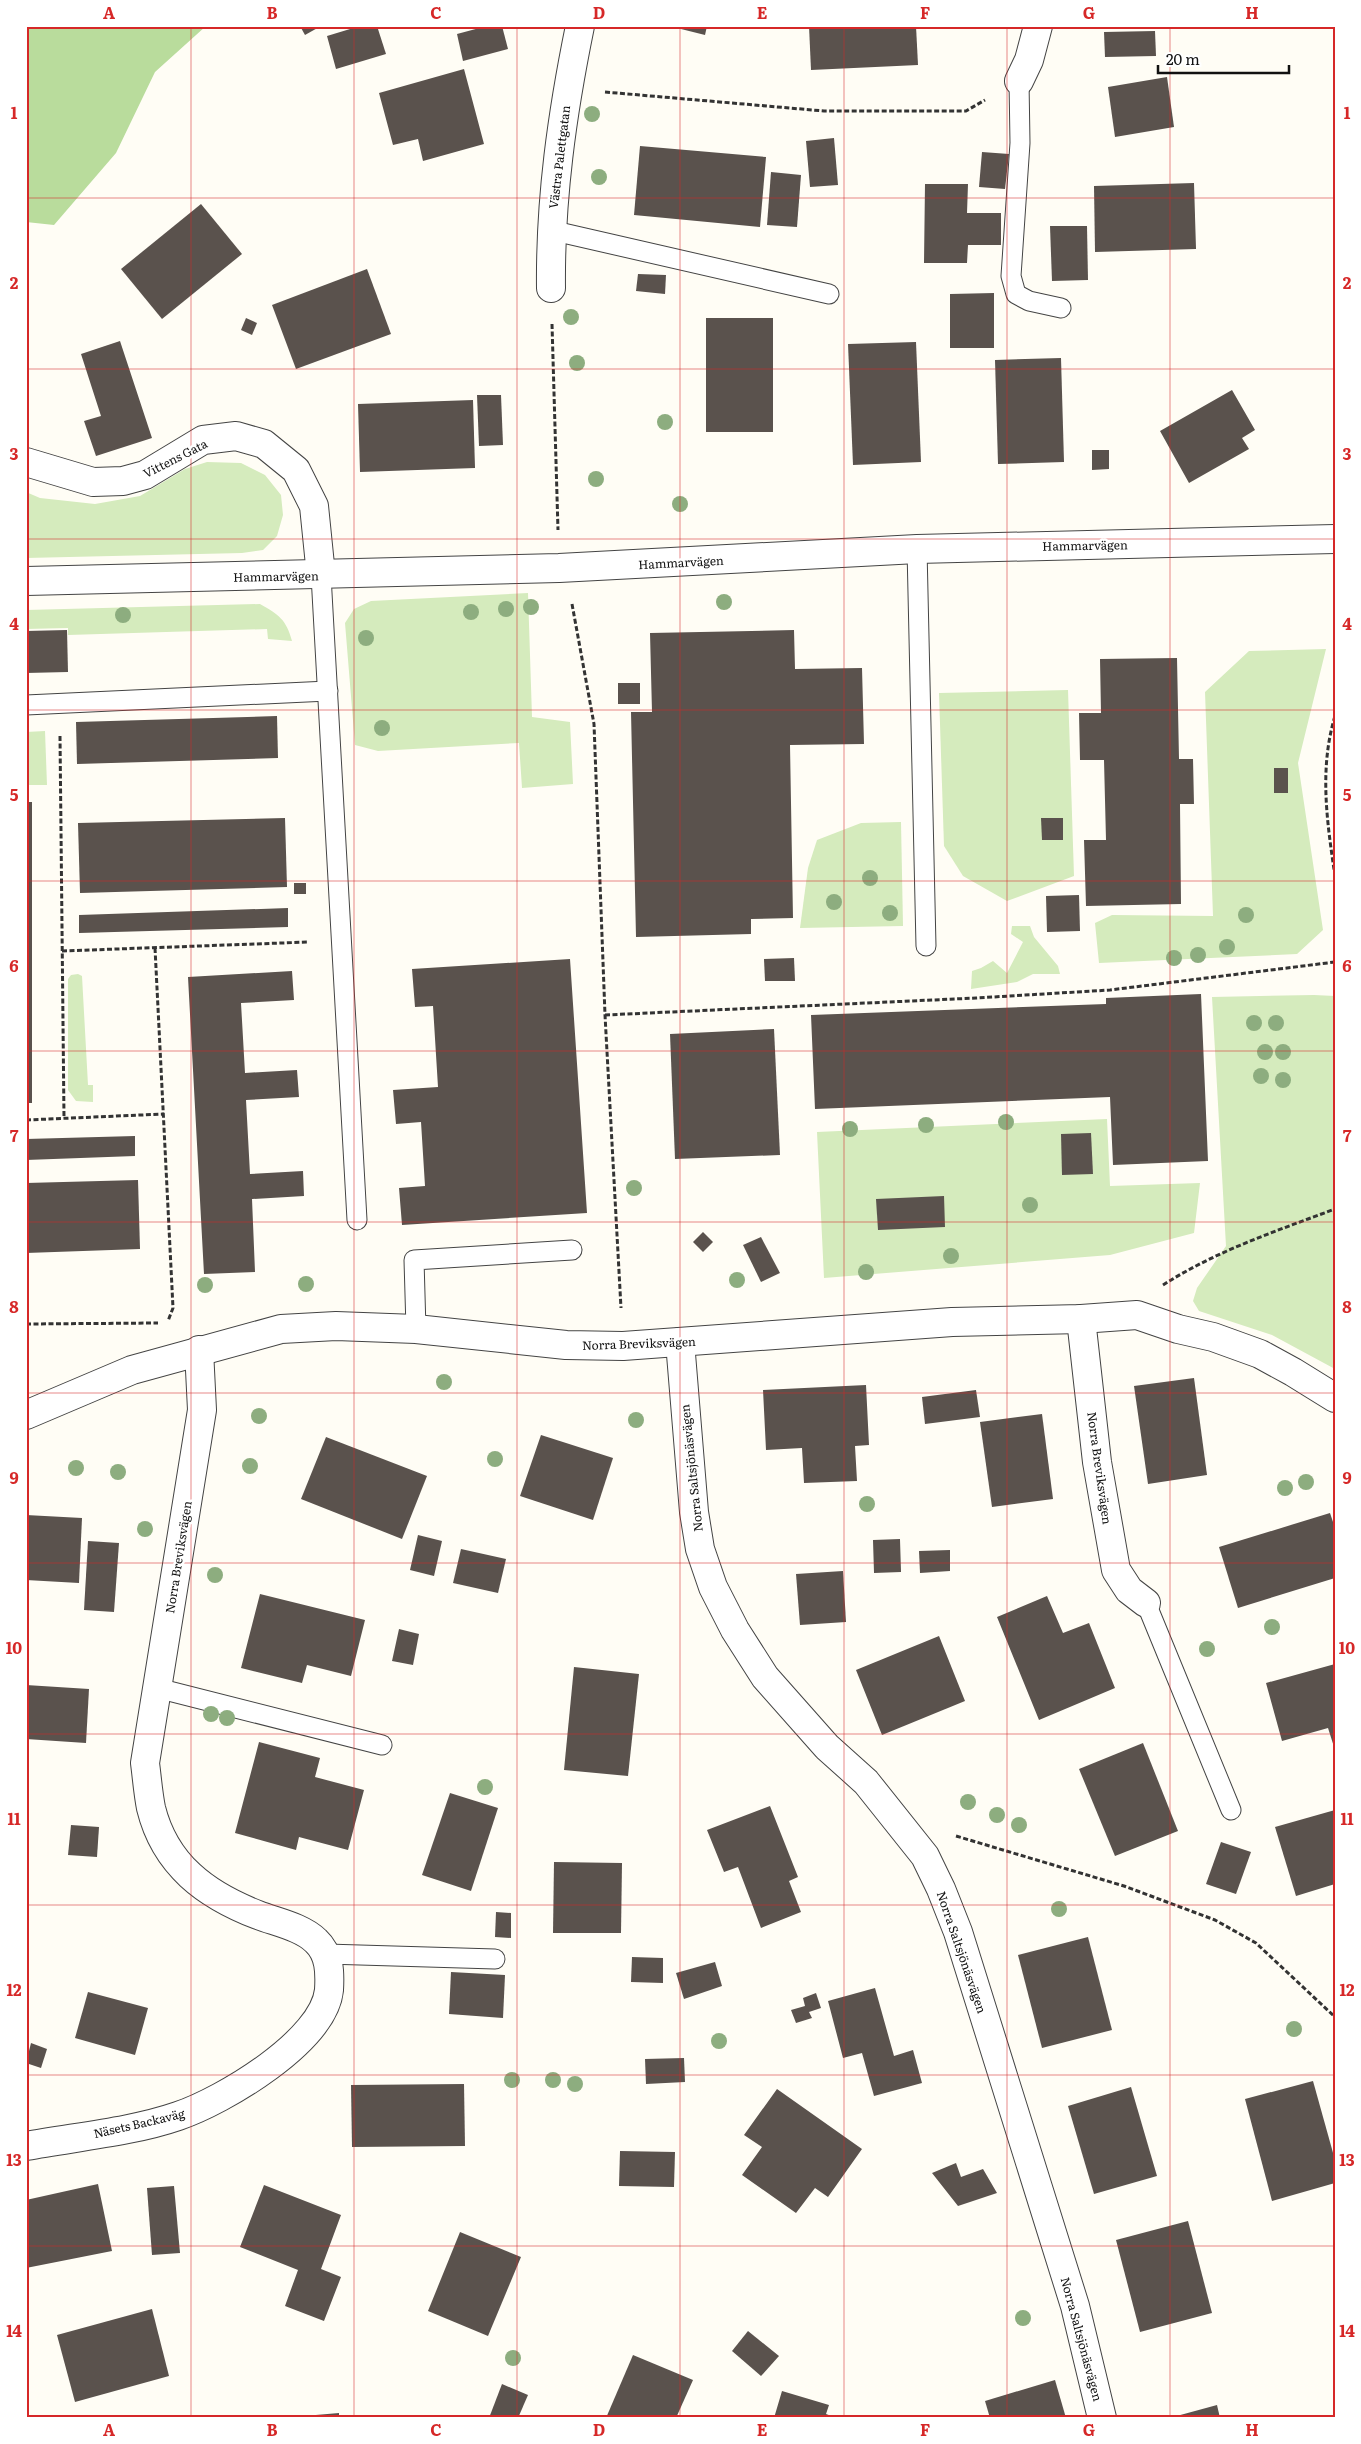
<svg xmlns="http://www.w3.org/2000/svg" width="1361" height="2444" font-family="Literata,serif">
	<rect width="100%" height="100%" fill="#fffdf5"/>
	<g fill="#d5ebbd">
		<polygon points="207,462 241,463 265,475 281,495 283,515 277,536 263,550 242,553 26,558 26,492 40,498 95,504 140,496 185,469"/>
		<polygon points="528,593 532,717 570,722 573,784 522,788 519,743 378,751 355,745 345,623 354,609 371,601"/>
		<path d="M260,604C279,615 286,619 292,641L268,639L267,629L68,635V628L26,629V610Z"/>
		<polygon points="1326,649 1298,763 1323,930 1297,954 1099,963 1095,923 1112,915 1213,916 1205,692 1249,651"/>
		<polygon points="1068,690 1074,876 1007,901 963,876 944,846 939,693"/>
		<polygon points="45,731 47,785 26,785 26,732"/>
		<polygon points="901,822 903,926 800,928 808,868 817,840 861,823"/>
		<polygon points="1012,926 1030,926 1034,937 1058,966 1060,974 1033,974 1017,982 971,989 972,971 981,968 993,961 1007,973 1023,942 1011,934"/>
		<polygon points="78,974 82,976 88,1085 93,1085 93,1102 76,1101 68,1090 68,979 71,975"/>
		<polygon points="1314,995 1335,996 1335,1369 1272,1335 1199,1311 1193,1301 1197,1288 1226,1246 1212,997"/>
		<polygon points="1107,1119 1110,1186 1200,1183 1194,1233 1110,1255 824,1278 817,1132"/>
	</g>
	<polygon fill="#b9dc9c" points="26,26 206,26 155,72 116,153 54,225 26,222"/>
	<g fill="#5a524d">
		<polygon points="300,26 321,26 305,35"/>
		<polygon points="360,26 377,26 386,54 336,69 327,36"/>
		<polygon points="487,26 502,26 508,49 463,61 457,34"/>
		<polygon points="669,26 707,26 705,35"/>
		<polygon points="809,26 916,26 918,65 811,70"/>
		<polygon points="1155,31 1156,56 1105,57 1104,32"/>
		<polygon points="464,69 484,144 423,161 418,139 393,145 379,93"/>
		<polygon points="1167,77 1174,127 1115,137 1108,87"/>
		<polygon points="834,138 838,185 810,187 806,141"/>
		<polygon points="640,146 766,157 760,227 634,215"/>
		<polygon points="982,152 1009,154 1005,189 979,187"/>
		<polygon points="771,172 801,175 797,227 767,225"/>
		<polygon points="1194,183 1196,249 1095,252 1094,186"/>
		<polygon points="925,184 968,184 967,213 1001,213 1001,245 968,245 967,263 924,263"/>
		<polygon points="201,204 242,254 162,319 121,269"/>
		<polygon points="1050,226 1087,226 1088,280 1052,281"/>
		<polygon points="367,269 391,334 296,369 272,305"/>
		<polygon points="638,274 666,275 665,294 636,291"/>
		<polygon points="994,293 994,348 950,348 950,294"/>
		<polygon points="246,318 257,323 252,335 241,330"/>
		<rect x="706" y="318" width="67" height="114"/>
		<polygon points="120,341 152,438 96,456 84,421 101,416 81,354"/>
		<polygon points="916,342 921,462 853,465 848,344"/>
		<polygon points="1061,358 1064,462 998,464 995,360"/>
		<polygon points="1232,390 1255,430 1242,438 1249,449 1189,483 1160,431"/>
		<polygon points="477,395 501,395 503,445 479,446"/>
		<polygon points="473,400 475,468 360,472 358,404"/>
		<polygon points="1092,450 1109,450 1109,469 1092,470"/>
		<polygon points="67,630 68,672 26,673 26,631"/>
		<polygon points="794,630 795,669 862,668 864,744 790,745 793,918 751,919 751,934 636,937 631,712 652,712 650,633"/>
		<polygon points="1177,658 1179,759 1193,759 1194,804 1180,804 1181,904 1086,906 1084,840 1106,840 1104,760 1080,760 1079,713 1101,713 1100,659"/>
		<rect x="618" y="683" width="22" height="21"/>
		<polygon points="277,716 278,758 77,764 76,722"/>
		<rect x="1274" y="768" width="14" height="25"/>
		<rect x="26" y="802" width="6" height="301"/>
		<polygon points="285,818 287,887 80,893 78,823"/>
		<polygon points="1041,818 1063,818 1063,840 1042,840"/>
		<rect x="294" y="883" width="12" height="11"/>
		<polygon points="1079,895 1080,931 1047,932 1046,896"/>
		<polygon points="288,908 288,927 79,933 79,915"/>
		<polygon points="794,958 795,981 765,981 764,959"/>
		<polygon points="570,959 587,1213 402,1225 399,1188 425,1186 421,1122 396,1124 393,1090 438,1087 433,1006 415,1007 412,969"/>
		<polygon points="292,971 294,1000 241,1003 245,1073 297,1070 299,1097 246,1100 250,1174 303,1171 304,1196 252,1199 255,1272 204,1274 188,977"/>
		<polygon points="1201,994 1208,1161 1113,1165 1110,1097 815,1109 811,1015 1106,1004 1106,998"/>
		<polygon points="774,1029 780,1155 675,1159 670,1034"/>
		<polygon points="1091,1133 1093,1174 1062,1175 1061,1134"/>
		<polygon points="135,1136 135,1156 26,1160 26,1139"/>
		<polygon points="138,1180 140,1249 26,1253 26,1183"/>
		<polygon points="944,1196 945,1227 878,1230 876,1199"/>
		<polygon points="703,1232 713,1242 703,1252 693,1242"/>
		<polygon points="761,1237 780,1273 761,1282 743,1245"/>
		<polygon points="1194,1378 1207,1475 1148,1484 1134,1386"/>
		<polygon points="866,1385 869,1445 855,1446 857,1481 804,1483 802,1448 766,1450 763,1390"/>
		<polygon points="976,1390 980,1417 925,1424 922,1397"/>
		<polygon points="1042,1414 1053,1499 992,1507 980,1422"/>
		<polygon points="541,1435 613,1458 593,1520 520,1496"/>
		<polygon points="326,1437 427,1476 402,1539 301,1499"/>
		<polygon points="1330,1513 1335,1528 1335,1578 1238,1608 1219,1547"/>
		<polygon points="26,1515 82,1518 79,1583 26,1580"/>
		<polygon points="418,1535 442,1541 434,1576 410,1570"/>
		<polygon points="900,1539 901,1572 874,1573 873,1540"/>
		<polygon points="88,1541 119,1543 114,1612 84,1610"/>
		<polygon points="461,1549 506,1559 498,1593 453,1583"/>
		<polygon points="950,1550 950,1571 920,1573 919,1551"/>
		<polygon points="843,1571 846,1622 800,1625 796,1574"/>
		<polygon points="260,1594 365,1620 351,1676 307,1665 302,1683 241,1668"/>
		<polygon points="1047,1596 1063,1633 1089,1623 1115,1688 1039,1720 997,1617"/>
		<polygon points="399,1629 419,1634 413,1665 392,1661"/>
		<polygon points="939,1636 965,1701 882,1735 856,1670"/>
		<polygon points="1335,1664 1335,1750 1328,1728 1282,1741 1266,1683"/>
		<polygon points="574,1667 639,1674 628,1776 564,1770"/>
		<polygon points="26,1685 89,1689 86,1743 26,1739"/>
		<polygon points="259,1742 320,1758 315,1777 364,1790 348,1850 299,1837 296,1850 235,1833"/>
		<polygon points="1143,1743 1178,1831 1115,1856 1079,1769"/>
		<polygon points="450,1793 498,1808 471,1891 422,1875"/>
		<polygon points="770,1806 798,1877 789,1881 801,1912 761,1928 738,1867 724,1872 707,1830"/>
		<polygon points="1335,1810 1335,1884 1296,1896 1275,1827"/>
		<polygon points="71,1825 99,1827 97,1857 68,1855"/>
		<polygon points="1221,1842 1251,1852 1236,1894 1206,1884"/>
		<polygon points="554,1862 622,1863 621,1933 553,1933"/>
		<polygon points="496,1912 511,1913 511,1938 495,1937"/>
		<polygon points="1088,1937 1112,2030 1042,2048 1018,1955"/>
		<polygon points="632,1957 663,1958 663,1983 631,1982"/>
		<polygon points="715,1962 722,1986 684,1999 676,1973"/>
		<polygon points="451,1972 505,1975 503,2018 449,2014"/>
		<polygon points="875,1988 894,2056 913,2050 922,2083 874,2096 862,2053 843,2058 828,2001"/>
		<polygon points="88,1992 148,2008 135,2055 75,2038"/>
		<polygon points="816,1993 821,2008 809,2012 812,2018 796,2023 791,2010 805,2006 803,1998"/>
		<polygon points="31,2043 47,2049 41,2068 26,2063"/>
		<polygon points="684,2058 685,2082 646,2084 645,2059"/>
		<polygon points="1313,2081 1335,2160 1335,2183 1272,2201 1245,2099"/>
		<polygon points="464,2084 465,2146 352,2147 351,2085"/>
		<polygon points="1131,2087 1157,2176 1094,2194 1068,2106"/>
		<polygon points="777,2089 862,2149 828,2197 815,2188 796,2213 742,2175 762,2147 744,2135"/>
		<polygon points="620,2151 675,2152 674,2187 619,2186"/>
		<polygon points="956,2163 961,2177 983,2169 997,2193 958,2206 932,2173"/>
		<polygon points="98,2184 112,2251 26,2268 26,2200"/>
		<polygon points="264,2185 341,2215 321,2269 341,2277 324,2321 285,2306 298,2270 240,2247"/>
		<polygon points="174,2186 180,2253 152,2255 147,2188"/>
		<polygon points="1188,2221 1212,2313 1140,2332 1116,2240"/>
		<polygon points="460,2232 521,2257 488,2336 428,2311"/>
		<polygon points="152,2309 169,2376 75,2402 57,2335"/>
		<polygon points="748,2331 779,2356 761,2376 732,2351"/>
		<polygon points="633,2355 693,2380 676,2418 606,2418"/>
		<polygon points="1055,2380 1066,2418 990,2418 985,2401"/>
		<polygon points="502,2384 528,2395 518,2418 489,2418"/>
		<polygon points="782,2391 829,2405 826,2414 837,2418 774,2418"/>
		<polygon points="1217,2405 1220,2418 1173,2418 1173,2417"/>
		<polygon points="339,2413 339,2418 304,2418 304,2416"/>
	</g>
	<g fill="none" stroke-linecap="round" stroke-linejoin="round">
		<defs>
			<g id="lane">
				<polyline points="1019,81 1020,143 1011,276 1016,294 1029,301 1061,308"/>
				<polyline points="550,230 829,294"/>
				<polyline points="917,549 926,946"/>
				<polyline points="321,575 357,1220"/>
				<polyline points="26,705 328,691"/>
				<polyline points="416,1329 414,1260 572,1250"/>
				<polyline points="1146,1603 1231,1810"/>
				<polyline points="157,1688 382,1745"/>
				<polyline points="326,1954 495,1959"/>
			</g>
			<g id="street">
				<polyline points="1019,81 1029,60 1038,26"/>
				<path d="M551,288C550,199 562,114 580,26"/>
				<polyline points="26,462 93,482 123,481 145,475 203,440 236,436 264,444 296,470 314,506 321,575"/>
				<polyline points="26,581 559,568 917,549 1335,539"/>
				<polyline points="1081,1319 1097,1462 1116,1570 1129,1590 1146,1603"/>
				<polyline points="680,1342 694,1512 700,1549 713,1587 735,1630 765,1677 827,1747 866,1782 925,1856 941,1889 958,1932 1075,2306 1102,2418"/>
				<polyline points="26,1415 132,1370 281,1329 336,1326 416,1329 566,1345 623,1346 952,1322 1081,1319 1137,1315 1178,1329 1213,1337 1260,1354 1293,1372 1335,1398"/>
				<path d="M26,2146C74,2137 132,2132 178,2116C223,2101 324,2041 329,1990C330,1973 330,1954 316,1941C302,1927 276,1922 258,1915C206,1895 165,1865 151,1808C148,1793 147,1778 145,1763L202,1410L199,1350"/>
			</g>
		</defs>
		<use href="#lane" stroke="#444" stroke-width="21"/>
		<use href="#street" stroke="#444" stroke-width="30"/>
		<g stroke="#333" stroke-width="3" stroke-dasharray="5 2.5" stroke-linecap="butt">
			<polyline points="605,92 824,111 966,111 985,100"/>
			<polyline points="552,324 558,530"/>
			<polyline points="572,604 594,724 605,1015 621,1308"/>
			<path d="M1335,716C1319,769 1327,822 1335,876"/>
			<polyline points="60,736 64,1118"/>
			<polyline points="155,948 173,1308 168,1321"/>
			<polyline points="62,951 309,942"/>
			<polyline points="605,1015 976,998 1110,990 1335,962"/>
			<polyline points="26,1120 164,1114"/>
			<path d="M1163,1285C1216,1251 1276,1231 1335,1209"/>
			<polyline points="26,1324 158,1323"/>
			<polyline points="956,1836 1124,1886 1215,1920 1256,1943 1335,2017"/>
		</g>
		<use href="#lane" stroke="#fff" stroke-width="19"/>
		<use href="#street" stroke="#fff" stroke-width="28"/>
	</g>
	<g fill="#8dad7f">
		<circle cx="592" cy="114" r="8"/>
		<circle cx="599" cy="177" r="8"/>
		<circle cx="571" cy="317" r="8"/>
		<circle cx="577" cy="363" r="8"/>
		<circle cx="665" cy="422" r="8"/>
		<circle cx="596" cy="479" r="8"/>
		<circle cx="680" cy="504" r="8"/>
		<circle cx="724" cy="602" r="8"/>
		<circle cx="531" cy="607" r="8"/>
		<circle cx="506" cy="609" r="8"/>
		<circle cx="471" cy="612" r="8"/>
		<circle cx="123" cy="615" r="8"/>
		<circle cx="366" cy="638" r="8"/>
		<circle cx="382" cy="728" r="8"/>
		<circle cx="870" cy="878" r="8"/>
		<circle cx="834" cy="902" r="8"/>
		<circle cx="890" cy="913" r="8"/>
		<circle cx="1246" cy="915" r="8"/>
		<circle cx="1227" cy="947" r="8"/>
		<circle cx="1198" cy="955" r="8"/>
		<circle cx="1174" cy="958" r="8"/>
		<circle cx="1254" cy="1023" r="8"/>
		<circle cx="1276" cy="1023" r="8"/>
		<circle cx="1265" cy="1052" r="8"/>
		<circle cx="1283" cy="1052" r="8"/>
		<circle cx="1261" cy="1076" r="8"/>
		<circle cx="1283" cy="1080" r="8"/>
		<circle cx="1006" cy="1122" r="8"/>
		<circle cx="926" cy="1125" r="8"/>
		<circle cx="850" cy="1129" r="8"/>
		<circle cx="634" cy="1188" r="8"/>
		<circle cx="1030" cy="1205" r="8"/>
		<circle cx="951" cy="1256" r="8"/>
		<circle cx="866" cy="1272" r="8"/>
		<circle cx="737" cy="1280" r="8"/>
		<circle cx="306" cy="1284" r="8"/>
		<circle cx="205" cy="1285" r="8"/>
		<circle cx="444" cy="1382" r="8"/>
		<circle cx="259" cy="1416" r="8"/>
		<circle cx="636" cy="1420" r="8"/>
		<circle cx="495" cy="1459" r="8"/>
		<circle cx="250" cy="1466" r="8"/>
		<circle cx="76" cy="1468" r="8"/>
		<circle cx="118" cy="1472" r="8"/>
		<circle cx="1306" cy="1482" r="8"/>
		<circle cx="1285" cy="1488" r="8"/>
		<circle cx="867" cy="1504" r="8"/>
		<circle cx="145" cy="1529" r="8"/>
		<circle cx="215" cy="1575" r="8"/>
		<circle cx="1272" cy="1627" r="8"/>
		<circle cx="1207" cy="1649" r="8"/>
		<circle cx="211" cy="1714" r="8"/>
		<circle cx="227" cy="1718" r="8"/>
		<circle cx="485" cy="1787" r="8"/>
		<circle cx="968" cy="1802" r="8"/>
		<circle cx="997" cy="1815" r="8"/>
		<circle cx="1019" cy="1825" r="8"/>
		<circle cx="1059" cy="1909" r="8"/>
		<circle cx="1294" cy="2029" r="8"/>
		<circle cx="719" cy="2041" r="8"/>
		<circle cx="512" cy="2080" r="8"/>
		<circle cx="553" cy="2080" r="8"/>
		<circle cx="575" cy="2084" r="8"/>
		<circle cx="1023" cy="2318" r="8"/>
		<circle cx="513" cy="2358" r="8"/>
	</g>
	<path fill="none" stroke="#d62828" stroke-width="1" stroke-opacity="0.55" d="M191,26V2418M354,26V2418M517,26V2418M680,26V2418M844,26V2418M1007,26V2418M1170,26V2418M26,198H1335M26,369H1335M26,539H1335M26,710H1335M26,881H1335M26,1051H1335M26,1222H1335M26,1393H1335M26,1563H1335M26,1734H1335M26,1905H1335M26,2075H1335M26,2246H1335"/>
	<g text-anchor="middle" dominant-baseline="central" stroke-width="5" stroke-linejoin="round" paint-order="stroke">
		<g font-size="12" fill="#111" stroke="#fff">
			<text transform="translate(559 157) rotate(-83)">Västra Palettgatan</text>
			<text transform="translate(175 458) rotate(-27)">Vittens Gata</text>
			<text transform="translate(1085 545) rotate(-1)">Hammarvägen</text>
			<text transform="translate(681 562) rotate(-3)">Hammarvägen</text>
			<text transform="translate(276 576) rotate(-1)">Hammarvägen</text>
			<text transform="translate(639 1343) rotate(-2)">Norra Breviksvägen</text>
			<text transform="translate(691 1468) rotate(-96)">Norra Saltsjönäsvägen</text>
			<text transform="translate(1100 1468) rotate(82)">Norra Breviksvägen</text>
			<text transform="translate(178 1557) rotate(-81)">Norra Breviksvägen</text>
			<text transform="translate(962 1952) rotate(71)">Norra Saltsjönäsvägen</text>
			<text transform="translate(139 2123) rotate(-13)">Näsets Backaväg</text>
			<text transform="translate(1082 2339) rotate(75)">Norra Saltsjönäsvägen</text>
		</g>
	</g>
	<rect width="1361" height="2444" fill="none" stroke="#ffffff" stroke-width="55"/>
	<path d="M1158 65v8h131v-8" fill="none" stroke="#111111" stroke-width="2.5"/>
	<text x="1166" y="65" font-size="15" fill="#111111" stroke="#ffffff" stroke-width="4" paint-order="stroke">20 m</text>
	<rect x="28" y="28" width="1306" height="2388" fill="none" stroke="#d62828" stroke-width="2"/>
	<g font-size="16" text-anchor="middle" font-weight="bold" fill="#d62828">
		<text x="109" y="19">A</text>
		<text x="272" y="19">B</text>
		<text x="436" y="19">C</text>
		<text x="599" y="19">D</text>
		<text x="762" y="19">E</text>
		<text x="925" y="19">F</text>
		<text x="1089" y="19">G</text>
		<text x="1252" y="19">H</text>
		<text x="14" y="119">1</text>
		<text x="1347" y="119">1</text>
		<text x="14" y="289">2</text>
		<text x="1347" y="289">2</text>
		<text x="14" y="460">3</text>
		<text x="1347" y="460">3</text>
		<text x="14" y="630">4</text>
		<text x="1347" y="630">4</text>
		<text x="14" y="801">5</text>
		<text x="1347" y="801">5</text>
		<text x="14" y="972">6</text>
		<text x="1347" y="972">6</text>
		<text x="14" y="1142">7</text>
		<text x="1347" y="1142">7</text>
		<text x="14" y="1313">8</text>
		<text x="1347" y="1313">8</text>
		<text x="14" y="1484">9</text>
		<text x="1347" y="1484">9</text>
		<text x="14" y="1654">10</text>
		<text x="1347" y="1654">10</text>
		<text x="14" y="1825">11</text>
		<text x="1347" y="1825">11</text>
		<text x="14" y="1996">12</text>
		<text x="1347" y="1996">12</text>
		<text x="14" y="2166">13</text>
		<text x="1347" y="2166">13</text>
		<text x="14" y="2337">14</text>
		<text x="1347" y="2337">14</text>
		<text x="109" y="2436">A</text>
		<text x="272" y="2436">B</text>
		<text x="436" y="2436">C</text>
		<text x="599" y="2436">D</text>
		<text x="762" y="2436">E</text>
		<text x="925" y="2436">F</text>
		<text x="1089" y="2436">G</text>
		<text x="1252" y="2436">H</text>
	</g>
</svg>
